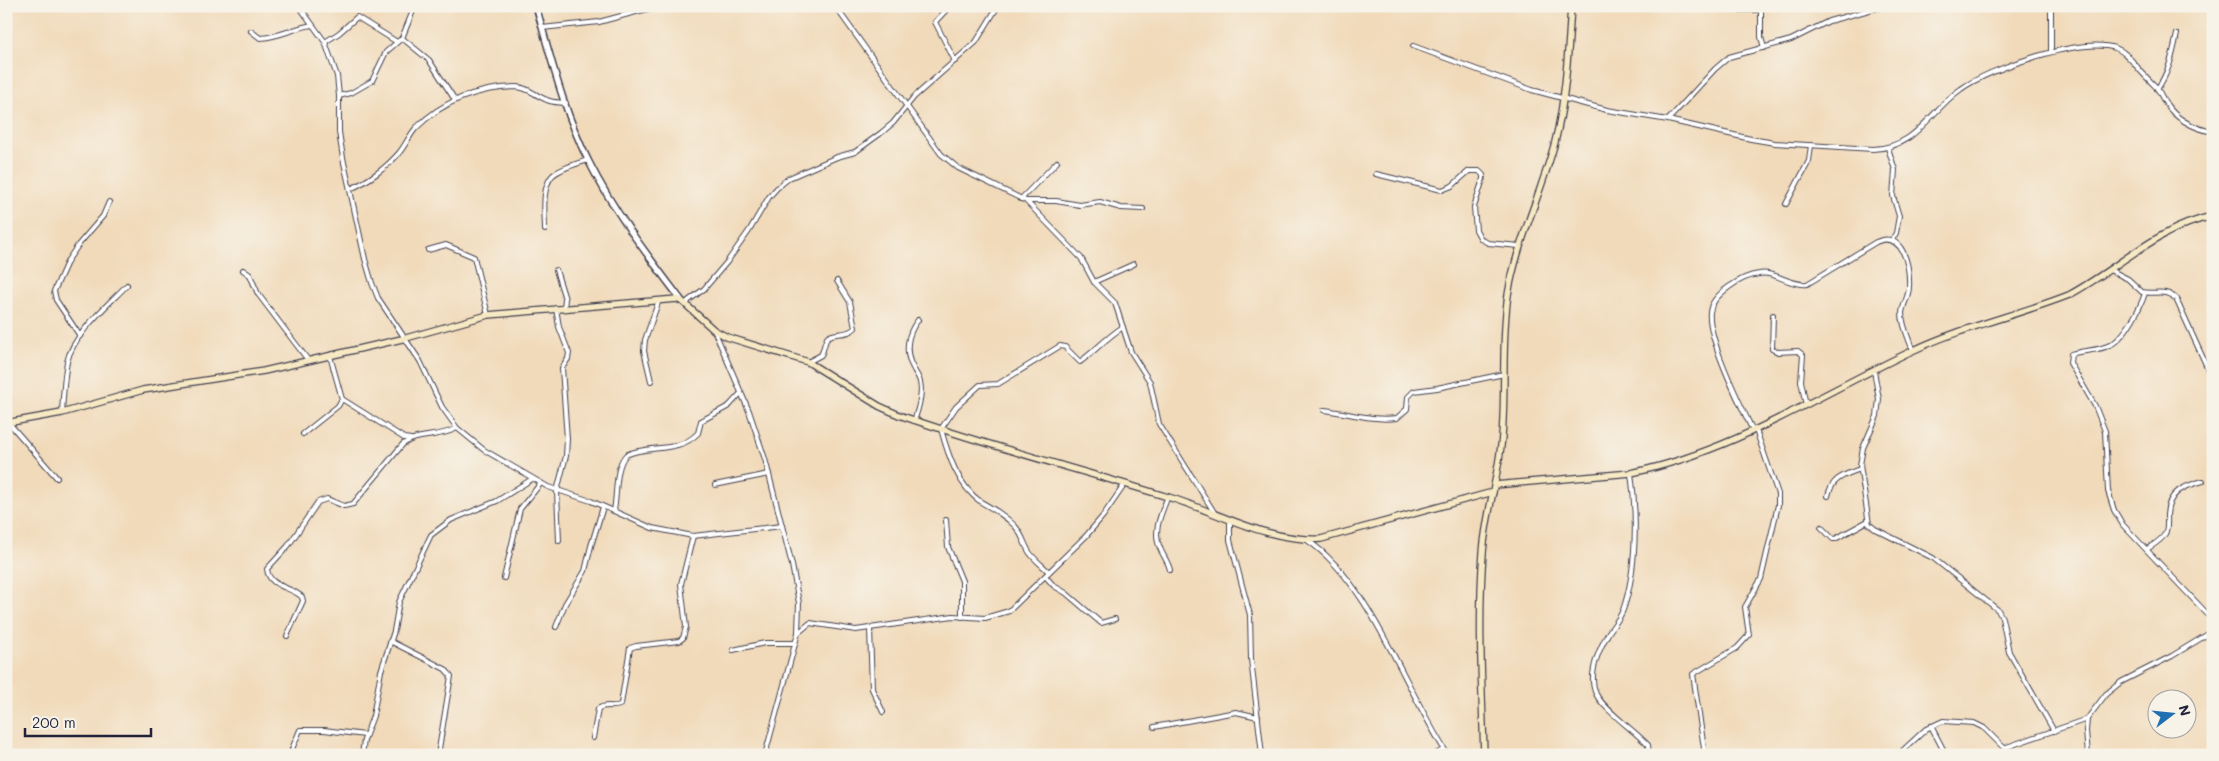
<svg xmlns="http://www.w3.org/2000/svg" width="2219" height="761" font-family="Mali,sans-serif">
	<rect width="100%" height="100%" fill="#f7f3e8"/>
	<filter id="ink" filterUnits="userSpaceOnUse"><feTurbulence type="fractalNoise" baseFrequency=".02" numOctaves="2"/><feDisplacementMap in="SourceGraphic" scale="10" xChannelSelector="R" yChannelSelector="G"/><feConvolveMatrix kernelMatrix="1 2 1 2 8 2 1 2 1" color-interpolation-filters="sRGB"/></filter>
	<filter id="wash" filterUnits="userSpaceOnUse"><feTurbulence type="fractalNoise" baseFrequency=".0096" numOctaves="4" result="noise"/><feDisplacementMap in="SourceGraphic" scale="20" xChannelSelector="R" yChannelSelector="G"/><feGaussianBlur stdDeviation="1.12" result="paint"/><feColorMatrix in="noise" values="0 0 0 0 0 0 0 0 0 0 0 0 0 0 0 0 0 1.4 0 .05"/><feComposite in="paint" operator="in"/></filter>
	<g filter="url(#wash)">
		<rect width="100%" height="100%" fill="#f1daba"/>
	</g>
	<g filter="url(#ink)">
		<g fill="none" stroke-linecap="round" stroke-linejoin="round">
			<defs>
				<g id="minor">
					<polyline points="299,6 325,42 337,76 339,96 339,132 343,158 365,259 372,283 378,298 420,361 442,407 457,428 484,450 548,487 591,501 652,528 693,536 782,526"/>
					<polyline points="835,6 941,154 958,168 1026,201 1081,258 1094,282 1115,303 1131,352 1150,382 1159,424 1214,512"/>
					<polyline points="950,6 935,22 955,61"/>
					<polyline points="1761,6 1761,37 1764,48"/>
					<polyline points="2051,6 2051,51"/>
					<polyline points="1734,10 1761,10"/>
					<polyline points="542,28 599,22 658,6"/>
					<path d="M251,31L260,38C279,37 294,28 312,25"/>
					<polyline points="402,38 429,60 455,100"/>
					<polyline points="325,42 339,33 357,17 397,42"/>
					<path d="M1413,46L1532,90L1607,110L1668,120L1751,139L1775,143L1873,149C1918,147 1929,111 1961,89C1990,68 2081,37 2115,48C2125,51 2132,61 2138,68C2144,75 2150,81 2156,87C2160,92 2162,98 2166,104C2177,120 2193,128 2213,132"/>
					<path d="M2157,89C2169,73 2173,53 2177,34"/>
					<polyline points="339,96 351,93 372,81 386,52 402,38 415,6"/>
					<polyline points="1668,120 1715,69 1729,57 1791,40 1829,21 1884,6"/>
					<polyline points="1888,148 1895,170 1893,196 1899,216 1896,233 1892,240"/>
					<polyline points="1376,174 1442,190 1452,186 1469,171 1479,171 1483,175 1483,179 1474,207 1476,230 1481,239 1488,243 1519,246"/>
					<path d="M350,189C367,182 386,168 399,153C405,146 409,136 416,128C443,101 478,88 516,87C528,87 536,96 547,100C553,103 560,102 566,103"/>
					<polyline points="1021,199 1057,162"/>
					<polyline points="1027,201 1056,201 1080,205 1100,202 1121,208 1143,209"/>
					<polyline points="1786,204 1809,161 1811,145"/>
					<path d="M545,230C545,214 541,189 552,176C560,168 577,164 588,160"/>
					<polyline points="428,250 446,245 474,257 488,315"/>
					<polyline points="243,270 250,275 258,294 308,360"/>
					<polyline points="556,270 565,299 564,308"/>
					<path d="M2110,270L2128,279L2142,292C2155,295 2165,288 2176,299L2213,380"/>
					<polyline points="1094,282 1134,264"/>
					<path d="M2145,293C2141,307 2124,339 2110,345C2099,351 2084,350 2071,354L2070,363L2095,406L2105,431L2108,491L2114,510L2123,525L2213,620"/>
					<polyline points="687,305 688,301 704,289 727,262 749,231 769,197 777,188 789,178 837,157 855,152 881,133 893,123 914,97 976,42 998,6"/>
					<polyline points="556,308 559,327 569,353 568,359 562,368 567,439 566,456 557,491 559,541"/>
					<polyline points="1773,315 1772,349 1778,352 1798,351 1803,355 1801,381 1806,405"/>
					<polyline points="714,330 749,411 765,459 792,565 799,603 798,633 765,755"/>
					<polyline points="80,336 56,300 54,291 68,260 79,244 103,216 109,202"/>
					<path d="M808,362L821,355C824,350 824,343 827,338C833,331 846,337 855,328L850,302L837,281"/>
					<polyline points="1874,371 1879,399 1877,416 1863,448 1860,465 1869,524 1875,529 1933,558 1998,610 2002,618 2009,652 2054,731"/>
					<polyline points="651,381 644,351 645,340 659,300"/>
					<polyline points="342,399 404,438 411,439"/>
					<path d="M1324,410C1349,413 1372,421 1397,418L1407,409L1408,397L1414,391L1437,388L1504,374"/>
					<path d="M62,413C63,396 64,379 67,362C73,334 108,305 127,285"/>
					<path d="M914,421C918,410 923,394 920,382C919,377 915,372 913,368C904,352 907,334 918,320"/>
					<polyline points="8,422 57,478"/>
					<path d="M1753,431C1741,406 1707,338 1710,312C1712,294 1742,276 1759,274C1775,271 1790,286 1807,284L1876,242C1903,230 1910,266 1909,287C1909,296 1903,304 1902,313C1902,326 1909,339 1913,351"/>
					<polyline points="303,434 338,406 342,399 330,356"/>
					<path d="M1631,473C1637,514 1637,570 1623,610C1620,618 1614,625 1609,632C1599,649 1587,674 1596,694C1603,709 1635,731 1648,745L1649,755"/>
					<polyline points="715,485 769,474"/>
					<path d="M1168,496C1162,512 1152,531 1160,548C1163,556 1168,561 1170,570"/>
					<path d="M1828,496C1832,478 1844,475 1860,469"/>
					<path d="M614,511C617,495 615,466 626,455C649,444 678,454 698,433L701,421L729,406L740,394"/>
					<polyline points="946,520 948,547 962,581 962,617"/>
					<polyline points="1230,520 1230,540 1250,615 1251,659 1262,755"/>
					<polyline points="1821,527 1833,539 1835,539 1868,521"/>
					<path d="M1307,540C1371,583 1405,690 1448,755"/>
					<path d="M2147,549C2153,545 2162,540 2165,534C2168,528 2167,521 2167,515C2168,492 2184,486 2203,481"/>
					<path d="M1049,572C1042,565 1032,558 1028,550C1023,541 1022,534 1015,526C1004,515 995,510 981,502C958,486 948,455 941,429L956,407L980,385L998,384L1060,346L1065,347L1080,362C1095,351 1107,337 1123,327"/>
					<polyline points="1045,576 1054,586 1066,593 1101,623 1115,619"/>
					<polyline points="504,578 520,509 541,483"/>
					<polyline points="556,627 565,604 585,571 591,546 603,507"/>
					<polyline points="870,628 872,689 883,712"/>
					<polyline points="798,633 810,623 856,630 953,616 985,618 1009,611 1086,536 1103,516 1125,484"/>
					<path d="M287,636L303,601L302,597C291,586 269,588 267,569L288,546L318,502L327,499L344,506L353,504L403,444C418,433 440,438 457,428"/>
					<polyline points="390,641 445,669 451,676 438,755"/>
					<polyline points="733,650 765,643 795,643"/>
					<polyline points="2087,719 2086,731 2088,755"/>
					<polyline points="1931,726 1946,755"/>
					<polyline points="1154,727 1236,712 1258,717"/>
					<path d="M593,738L598,709C605,703 616,709 621,704L630,648L636,646L679,641L683,638L686,627L681,584L693,536"/>
					<polyline points="292,749 300,730 324,730 365,735"/>
					<polyline points="362,755 364,740 373,716 381,671 394,631 399,602 431,535 451,520 497,501 532,479"/>
					<polyline points="1435,755 1444,749"/>
					<polyline points="1705,755 1693,674 1737,648 1749,635 1745,607 1761,579 1778,505 1778,494 1756,430"/>
					<polyline points="1898,755 1926,729 1943,721 1974,723 1984,728 2004,748 2087,719 2106,694 2121,682 2172,656 2213,631"/>
				</g>
				<path id="tertiary" d="M536,6C551,58 564,113 589,162C614,212 648,256 682,301"/>
				<g id="secondary">
					<path d="M6,423L62,413L143,390L264,371L406,338L488,315L677,299L683,302L714,330L727,337L808,362L879,406L899,415C988,446 1078,469 1168,497C1218,512 1267,542 1321,539L1493,492"/>
					<path d="M1495,485L1631,473C1733,452 1820,394 1912,351C1962,327 2018,315 2069,295C2119,268 2156,228 2213,216"/>
					<path d="M1484,755C1482,688 1478,620 1483,553C1486,513 1499,475 1502,436C1506,389 1501,342 1508,295C1517,242 1541,194 1555,142C1566,98 1568,52 1571,6"/>
				</g>
			</defs>
			<use href="#minor" stroke="#413e4e" stroke-width="6"/>
			<use href="#tertiary" stroke="#413e4e" stroke-width="8"/>
			<use href="#secondary" stroke="#413e4e" stroke-width="8"/>
			<use href="#minor" stroke="#fff" stroke-width="4"/>
			<use href="#tertiary" stroke="#fff" stroke-width="5"/>
			<use href="#secondary" stroke="#f7e9c3" stroke-width="5.5"/>
		</g>
	</g>
	<rect width="2219" height="761" fill="none" stroke="#f7f3e8" stroke-width="25"/>
	<g transform="translate(2172 714) rotate(74)"><circle r="24" fill="#f7f3e8" stroke="#a29fa3"/>
	<path d="M0-4L9 19L0 12L-9 19Z" fill="#1f6fb2"/>
	<text y="-8" font-size="14" font-weight="bold" text-anchor="middle" fill="#22223b">N</text>
	</g>
	<path d="M25 728v8h126v-8" fill="none" stroke="#22223b" stroke-width="2.5"/>
	<text x="32" y="728" font-size="15" fill="#22223b" stroke="#f7f3e8" stroke-width="4" paint-order="stroke">200 m</text>
</svg>
